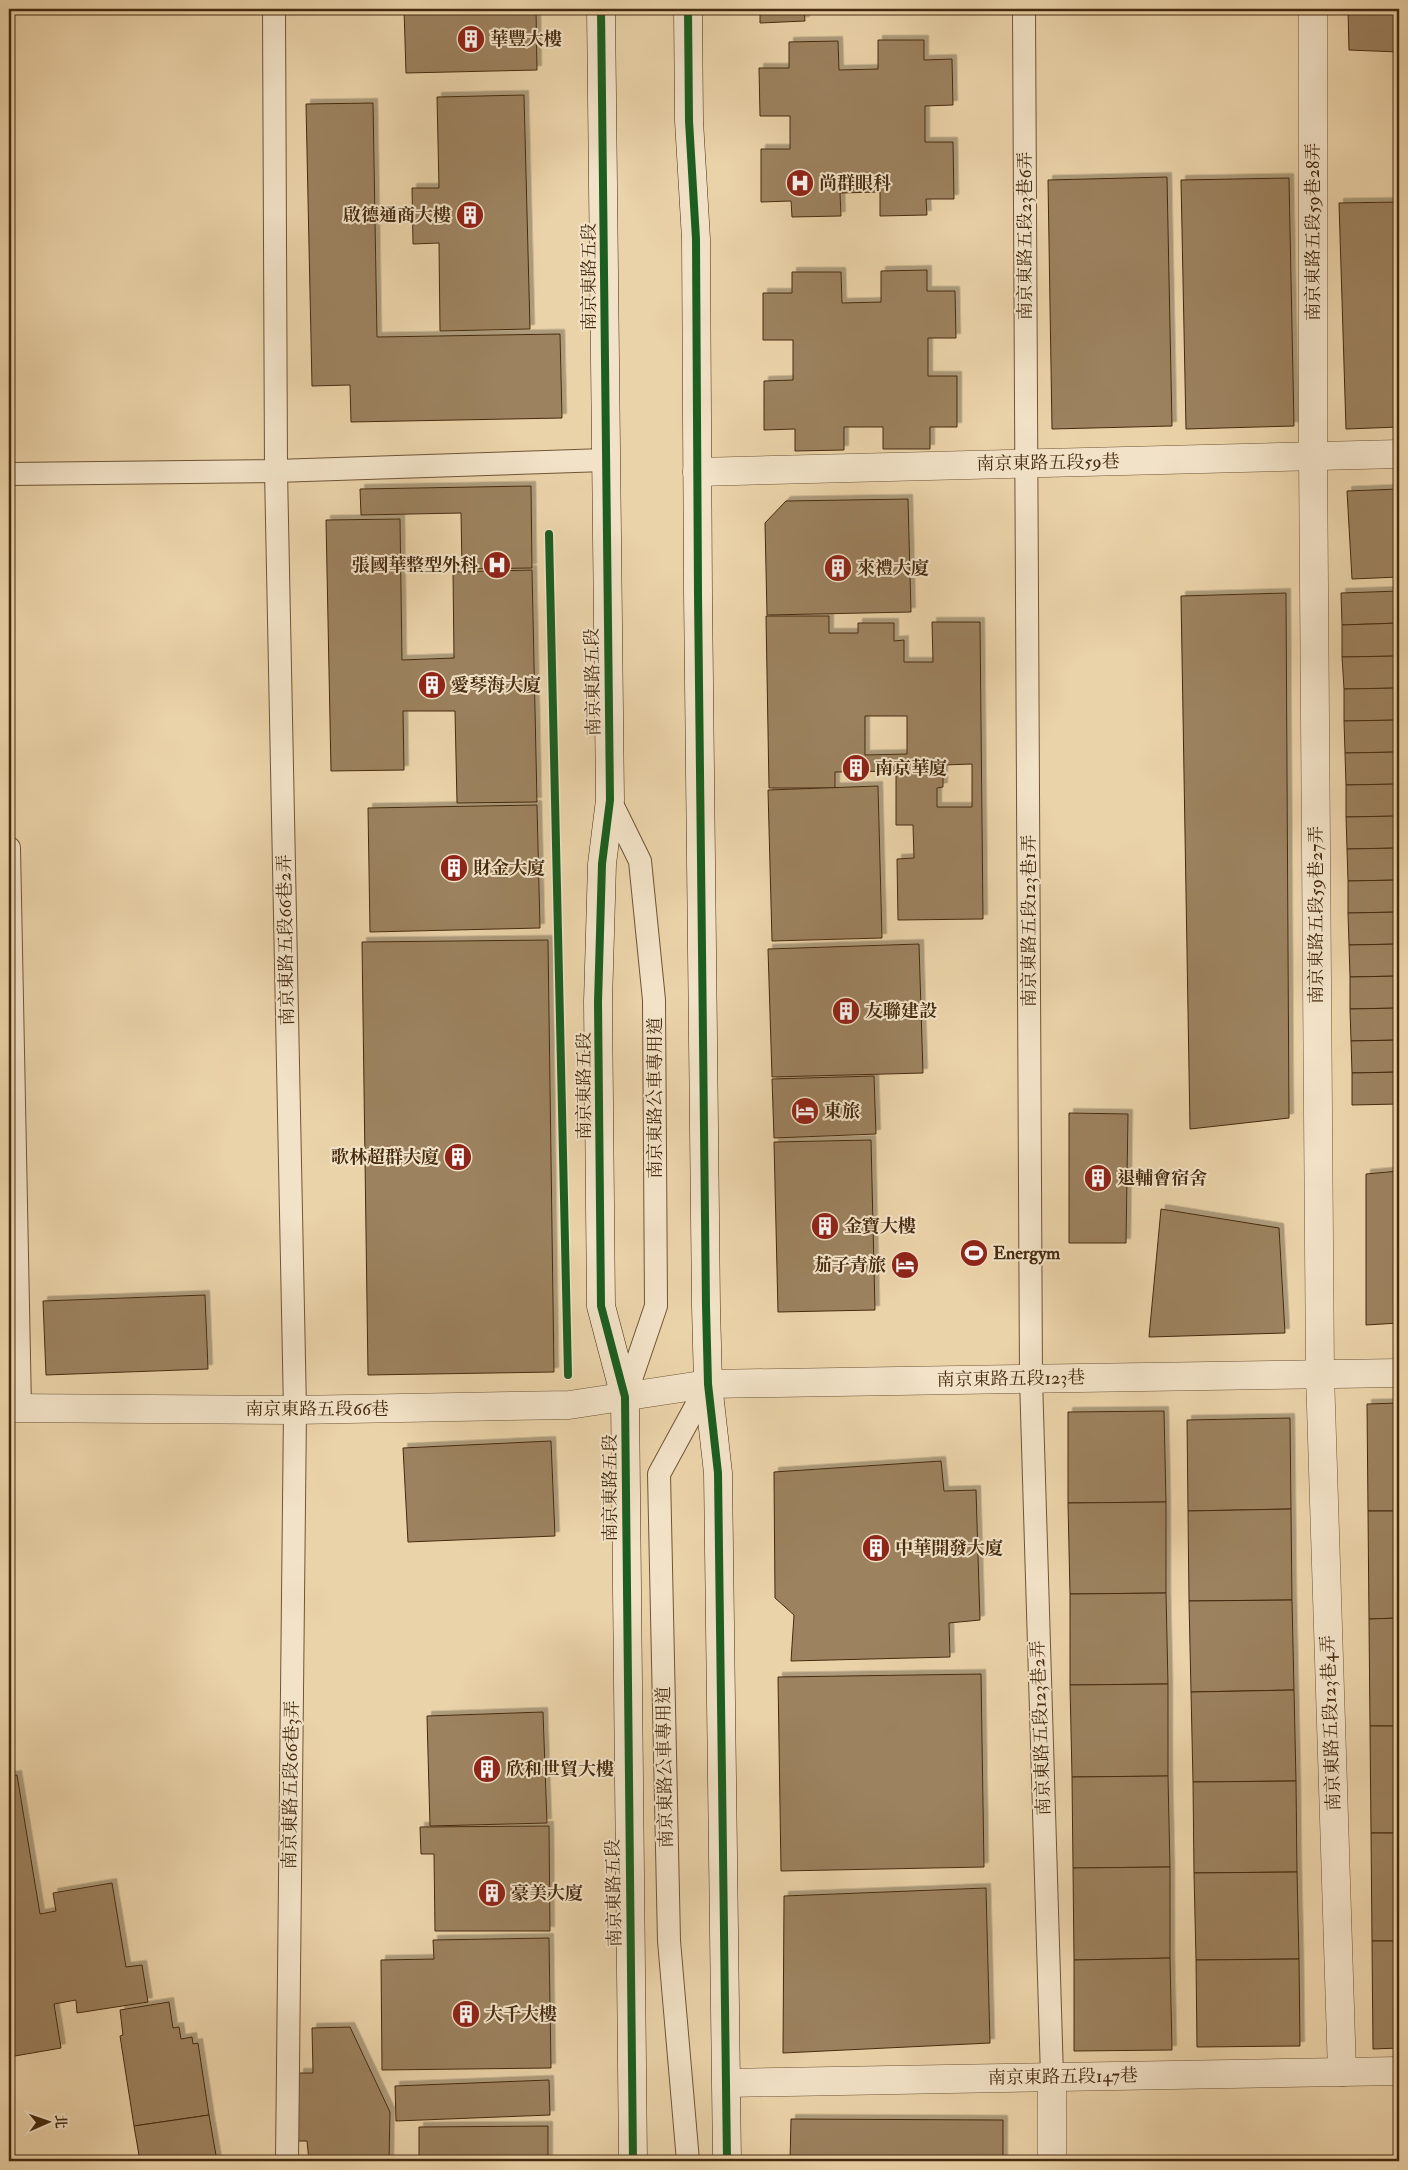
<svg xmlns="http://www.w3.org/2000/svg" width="1408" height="2170" font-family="'IM FELL Double Pica','Noto Serif TC',serif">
	<defs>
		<filter id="shadow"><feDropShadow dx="4.5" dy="-4.5" stdDeviation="0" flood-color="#0004"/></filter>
	</defs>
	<rect width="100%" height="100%" fill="#ebd3a9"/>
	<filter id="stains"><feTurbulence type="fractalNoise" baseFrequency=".004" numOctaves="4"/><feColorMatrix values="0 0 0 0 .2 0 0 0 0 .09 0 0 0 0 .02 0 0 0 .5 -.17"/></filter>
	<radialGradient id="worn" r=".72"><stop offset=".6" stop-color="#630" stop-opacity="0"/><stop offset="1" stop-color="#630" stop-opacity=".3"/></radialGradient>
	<g fill="#9c825f" stroke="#462b0f" fill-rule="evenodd" filter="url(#shadow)">
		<polygon points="404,9 536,9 537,70 406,73"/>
		<polygon points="760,9 804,9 805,21 760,23"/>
		<polygon points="1348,9 1399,9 1399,52 1349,50"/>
		<polygon points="878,40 924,40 924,60 952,59 953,105 925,106 925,142 953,142 954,199 926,199 927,215 880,216 880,192 840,193 841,216 792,217 791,201 761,202 761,149 790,149 790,116 760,116 759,68 789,68 789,42 838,41 839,70 878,69"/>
		<polygon points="524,95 530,329 440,331 439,243 413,244 412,188 439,188 437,97"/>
		<polygon points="373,103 377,337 560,334 562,418 351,422 350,385 312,386 306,104"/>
		<polygon points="1167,177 1172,426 1052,429 1048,180"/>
		<polygon points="1289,178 1294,426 1186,429 1181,180"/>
		<polygon points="1399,202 1399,427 1346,429 1339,203"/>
		<polygon points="927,270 927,291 955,291 956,338 928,338 928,376 957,376 957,427 930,427 930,449 883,449 883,427 844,427 844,450 795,451 795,429 764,430 764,381 793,380 793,340 763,340 763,293 792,293 792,272 841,272 842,303 881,302 881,271"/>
		<polygon points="531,486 532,568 462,569 461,513 361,515 360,489"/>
		<polygon points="1398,489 1399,577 1352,579 1347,491"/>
		<polygon points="908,499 911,612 767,615 765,523 786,501"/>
		<polygon points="400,519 402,660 454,658 453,572 532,570 537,802 457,803 455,711 403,711 404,770 331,771 326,520"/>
		<polygon points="1399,591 1399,623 1342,625 1341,593"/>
		<polygon points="1286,593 1289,1118 1190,1129 1181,596"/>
		<path d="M766,616H829V633H858V623H894V641L904,640V662H933L932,622H980L983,919L898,920L897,859L914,858L913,825H896V771L835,772V788H769ZM865,716H907V754L865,755ZM972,764V807H937V788L943,787V765Z"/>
		<polygon points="1399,623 1399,656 1342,657 1342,625"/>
		<polygon points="1399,656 1399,688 1344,689 1342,657"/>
		<polygon points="1399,688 1399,720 1344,721 1344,689"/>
		<polygon points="1399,720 1399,752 1345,753 1344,721"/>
		<polygon points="1399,752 1399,784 1346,785 1345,753"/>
		<polygon points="1399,784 1399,816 1346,817 1346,785"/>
		<polygon points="878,786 882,938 772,941 768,790"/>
		<polygon points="537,805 540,928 370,932 368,808"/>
		<polygon points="1399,816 1399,848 1347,849 1346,817"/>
		<polygon points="1399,848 1399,880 1348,881 1347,849"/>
		<polygon points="1399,880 1399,912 1348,913 1348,881"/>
		<polygon points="1399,912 1399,944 1349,945 1348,913"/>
		<polygon points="548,940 554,1372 368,1375 362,942"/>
		<polygon points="919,944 923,1073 772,1077 768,949"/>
		<polygon points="1399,944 1399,976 1350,977 1349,945"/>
		<polygon points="1399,976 1399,1008 1350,1009 1350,977"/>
		<polygon points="1399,1008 1399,1040 1351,1041 1350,1009"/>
		<polygon points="1399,1040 1399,1072 1352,1073 1351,1041"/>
		<polygon points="1399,1072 1399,1104 1352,1105 1352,1073"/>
		<polygon points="874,1076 876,1134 774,1138 772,1079"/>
		<polygon points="1069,1113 1128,1114 1126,1243 1069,1243"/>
		<polygon points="871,1140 875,1310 778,1312 774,1142"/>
		<polygon points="1399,1171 1399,1323 1366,1325 1366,1174"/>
		<polygon points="1161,1209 1279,1228 1285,1333 1149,1337"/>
		<polygon points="205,1295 208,1369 46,1375 43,1301"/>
		<polygon points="1399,1403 1399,1511 1368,1511 1367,1404"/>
		<polygon points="1164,1411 1166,1502 1068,1503 1068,1412"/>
		<polygon points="1290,1418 1291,1509 1188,1511 1187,1420"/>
		<polygon points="551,1441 555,1536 408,1542 403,1448"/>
		<polygon points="941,1461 944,1491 976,1490 980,1620 949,1623 950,1657 791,1661 794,1615 775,1598 774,1472"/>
		<polygon points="1166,1502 1166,1593 1070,1594 1068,1503"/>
		<polygon points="1291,1509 1292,1600 1189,1601 1188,1511"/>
		<polygon points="1368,1511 1399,1511 1399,1618 1369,1619"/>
		<polygon points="1166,1593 1168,1684 1070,1685 1070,1594"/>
		<polygon points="1292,1600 1294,1690 1191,1692 1189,1601"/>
		<polygon points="1399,1618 1399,1726 1370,1726 1369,1619"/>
		<polygon points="981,1674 984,1867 781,1871 778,1677"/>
		<polygon points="1168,1684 1168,1776 1072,1777 1070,1685"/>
		<polygon points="1294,1690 1296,1781 1193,1782 1191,1692"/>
		<polygon points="543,1712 547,1823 430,1826 427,1716"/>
		<polygon points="1370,1726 1399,1726 1399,1833 1371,1833"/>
		<polygon points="17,1775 40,1914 56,1911 53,1893 112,1883 126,1967 142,1965 148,2002 77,2013 76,2000 54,2004 61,2048 9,2057 9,1776"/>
		<polygon points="1168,1776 1170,1867 1073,1868 1072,1777"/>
		<polygon points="1296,1781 1297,1872 1194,1873 1193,1782"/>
		<polygon points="549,1826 550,1931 435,1931 434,1854 421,1854 420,1827"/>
		<polygon points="1371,1833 1399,1833 1399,1941 1372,1941"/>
		<polygon points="1170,1867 1170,1958 1074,1960 1073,1868"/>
		<polygon points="1297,1872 1299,1959 1196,1960 1194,1873"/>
		<polygon points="986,1888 990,2043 783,2053 784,1896"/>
		<polygon points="549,1938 551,2068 382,2070 381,1960 434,1959 433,1940"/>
		<polygon points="1372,1941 1399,1941 1399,2048 1373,2049"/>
		<polygon points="1170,1958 1172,2050 1074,2051 1074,1960"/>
		<polygon points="1299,1959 1300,2046 1197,2047 1196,1960"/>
		<polygon points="169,2002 173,2028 179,2027 181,2039 192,2037 193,2044 198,2043 209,2115 134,2126 120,2036 123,2035 120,2010"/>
		<polygon points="350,2027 390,2112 389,2161 309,2161 307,2141 297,2141 299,2073 313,2073 312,2028"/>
		<polygon points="549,2080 550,2115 396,2121 395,2086"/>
		<polygon points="209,2115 217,2161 140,2161 134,2126"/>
		<polygon points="791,2119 1003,2120 1003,2161 790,2161"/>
		<polygon points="548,2126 548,2161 419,2161 419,2127"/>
	</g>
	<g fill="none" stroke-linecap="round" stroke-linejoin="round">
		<defs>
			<g id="service">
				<polyline points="274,9 276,471 295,1410 287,2161"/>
				<polyline points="1024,9 1031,1379 1052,2077"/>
				<polyline points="9,474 276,471 605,460"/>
				<polyline points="610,800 640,861 654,1000 656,1306 625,1397"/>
				<polyline points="9,848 20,1408"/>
				<polyline points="688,2161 669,1941 659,1474 708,1384"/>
			</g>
			<g id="minor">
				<polyline points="1313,9 1313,456 1320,1374 1342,2072"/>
				<polyline points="697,472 1399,454"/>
				<polyline points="9,1408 295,1410 569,1405 708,1384 1399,1373"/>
				<polyline points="1052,2077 1052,2161"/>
				<polyline points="727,2083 1399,2071"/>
			</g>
			<g id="secondary">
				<polyline points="601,9 610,800 602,864 598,1002 601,1306 625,1397 633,2161"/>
				<polyline points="688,9 689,121 696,239 698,594 706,1306 708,1384 718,1473 727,2161"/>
			</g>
		</defs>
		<use href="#service" stroke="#6f5536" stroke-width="24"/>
		<use href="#minor" stroke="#6f5536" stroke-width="29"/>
		<use href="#secondary" stroke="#462b0f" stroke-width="29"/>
		<g stroke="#462b0f" stroke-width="3" stroke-dasharray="4 2.5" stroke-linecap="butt">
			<polyline points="549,534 563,1142"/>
			<polyline points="567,1316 568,1372"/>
		</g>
		<use href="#service" stroke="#f2e2c7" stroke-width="22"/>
		<use href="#minor" stroke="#f2e2c7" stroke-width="28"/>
		<use href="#secondary" stroke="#f2e2c7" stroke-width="28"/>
		<defs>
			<g id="cycleway">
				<polyline points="601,9 610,800 602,864 598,1002 601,1306 625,1397 633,2161"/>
				<polyline points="688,9 689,121 696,239 698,594 706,1306 708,1384 718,1473 727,2161"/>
				<polyline points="549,534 568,1375"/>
			</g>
		</defs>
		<use href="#cycleway" stroke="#f2e2c7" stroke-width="11"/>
		<use href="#cycleway" stroke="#1b5e20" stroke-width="8"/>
	</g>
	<defs>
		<symbol id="building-disc" viewBox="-11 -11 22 22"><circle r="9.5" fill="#8f2418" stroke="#f2e2c7"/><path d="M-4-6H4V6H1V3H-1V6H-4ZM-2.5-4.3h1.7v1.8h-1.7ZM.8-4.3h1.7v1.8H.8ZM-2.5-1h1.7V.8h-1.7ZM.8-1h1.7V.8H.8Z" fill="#fff"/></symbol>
		<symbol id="hospital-disc" viewBox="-11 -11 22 22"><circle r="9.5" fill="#8f2418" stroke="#f2e2c7"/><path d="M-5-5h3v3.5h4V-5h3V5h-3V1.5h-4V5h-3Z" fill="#fff"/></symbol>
		<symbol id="hotel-disc" viewBox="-11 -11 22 22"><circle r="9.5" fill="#8f2418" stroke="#f2e2c7"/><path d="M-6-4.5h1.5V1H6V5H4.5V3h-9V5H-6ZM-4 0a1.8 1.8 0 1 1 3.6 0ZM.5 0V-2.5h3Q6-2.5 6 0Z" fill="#fff"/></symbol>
		<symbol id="stadium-disc" viewBox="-11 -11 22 22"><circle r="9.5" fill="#8f2418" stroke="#f2e2c7"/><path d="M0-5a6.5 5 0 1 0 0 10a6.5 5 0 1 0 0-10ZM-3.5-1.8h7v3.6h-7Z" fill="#fff"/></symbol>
	</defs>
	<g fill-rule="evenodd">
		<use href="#building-disc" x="455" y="23" width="32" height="32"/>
		<use href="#hospital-disc" x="784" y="167" width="32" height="32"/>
		<use href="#building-disc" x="454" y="199" width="32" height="32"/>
		<use href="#hospital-disc" x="481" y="549" width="32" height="32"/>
		<use href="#building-disc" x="822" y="552" width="32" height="32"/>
		<use href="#building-disc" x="416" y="669" width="32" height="32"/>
		<use href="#building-disc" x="840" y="752" width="32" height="32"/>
		<use href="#building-disc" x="438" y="852" width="32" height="32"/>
		<use href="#building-disc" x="830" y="995" width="32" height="32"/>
		<use href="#hotel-disc" x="789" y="1095" width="32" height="32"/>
		<use href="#building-disc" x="442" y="1141" width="32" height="32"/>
		<use href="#building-disc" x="1082" y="1162" width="32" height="32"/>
		<use href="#building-disc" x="809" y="1210" width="32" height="32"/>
		<use href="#stadium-disc" x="958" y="1237" width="32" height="32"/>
		<use href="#hotel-disc" x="889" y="1249" width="32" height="32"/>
		<use href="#building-disc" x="860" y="1532" width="32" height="32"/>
		<use href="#building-disc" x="471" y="1753" width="32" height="32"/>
		<use href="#building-disc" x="476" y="1877" width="32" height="32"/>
		<use href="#building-disc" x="450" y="1998" width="32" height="32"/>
	</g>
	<g text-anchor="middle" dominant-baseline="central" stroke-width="4" stroke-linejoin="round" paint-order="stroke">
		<g font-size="18" font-weight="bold" fill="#462b0f" stroke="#f2e2c7" text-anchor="start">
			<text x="490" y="39">華豐大樓</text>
			<text x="819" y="183">尚群眼科</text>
			<text x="451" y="215" text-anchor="end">啟德通商大樓</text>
			<text x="478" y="565" text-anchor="end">張國華整型外科</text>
			<text x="857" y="568">來禮大廈</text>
			<text x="451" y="685">愛琴海大廈</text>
			<text x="875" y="768">南京華廈</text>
			<text x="473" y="868">財金大廈</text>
			<text x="865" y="1011">友聯建設</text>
			<text x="824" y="1111">東旅</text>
			<text x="439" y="1157" text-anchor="end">歌林超群大廈</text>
			<text x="1117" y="1178">退輔會宿舍</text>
			<text x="844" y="1226">金寶大樓</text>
			<text x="993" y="1253">Energym</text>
			<text x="886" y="1265" text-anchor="end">茄子青旅</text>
			<text x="895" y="1548">中華開發大廈</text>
			<text x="506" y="1769">欣和世貿大樓</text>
			<text x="511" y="1893">豪美大廈</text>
			<text x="485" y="2014">大千大樓</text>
		</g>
		<g font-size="18" fill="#462b0f" stroke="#f2e2c7">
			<text transform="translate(1313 232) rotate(-90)">南京東路五段59巷28弄</text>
			<text transform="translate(1025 236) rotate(-90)">南京東路五段23巷6弄</text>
			<text transform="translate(589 277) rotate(-90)">南京東路五段</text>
			<text transform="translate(1048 463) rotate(-1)">南京東路五段59巷</text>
			<text transform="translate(593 682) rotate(-91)">南京東路五段</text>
			<text transform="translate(1316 915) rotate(-90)">南京東路五段59巷27弄</text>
			<text transform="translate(1029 921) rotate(-90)">南京東路五段123巷1弄</text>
			<text transform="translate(286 940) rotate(-91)">南京東路五段66巷2弄</text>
			<text transform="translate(584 1086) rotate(-90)">南京東路五段</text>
			<text transform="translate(655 1098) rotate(-90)">南京東路公車專用道</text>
			<text transform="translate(1011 1379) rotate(-1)">南京東路五段123巷</text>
			<text x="317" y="1409">南京東路五段66巷</text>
			<text transform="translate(610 1488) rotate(-90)">南京東路五段</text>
			<text transform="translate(1331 1723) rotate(-92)">南京東路五段123巷4弄</text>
			<text transform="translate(1041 1728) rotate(-92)">南京東路五段123巷2弄</text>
			<text transform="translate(665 1767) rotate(-91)">南京東路公車專用道</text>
			<text transform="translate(291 1785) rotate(-89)">南京東路五段66巷3弄</text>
			<text transform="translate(614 1893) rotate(-91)">南京東路五段</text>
			<text transform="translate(1063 2077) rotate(-1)">南京東路五段147巷</text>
		</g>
	</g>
	<rect width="1408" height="2170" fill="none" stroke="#ebd3a9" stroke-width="30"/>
	<rect x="10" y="10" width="1388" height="2150" fill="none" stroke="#462b0f" stroke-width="2.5"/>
	<rect x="15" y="15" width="1378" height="2140" fill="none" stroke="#462b0f"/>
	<g transform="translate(48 2122) rotate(88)" stroke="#f2e2c7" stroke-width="4" paint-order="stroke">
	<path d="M0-4L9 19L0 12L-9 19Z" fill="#462b0f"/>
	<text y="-8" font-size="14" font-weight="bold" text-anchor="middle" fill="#462b0f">北</text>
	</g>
	<rect width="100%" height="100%" filter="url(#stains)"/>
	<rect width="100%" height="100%" fill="url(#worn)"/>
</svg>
